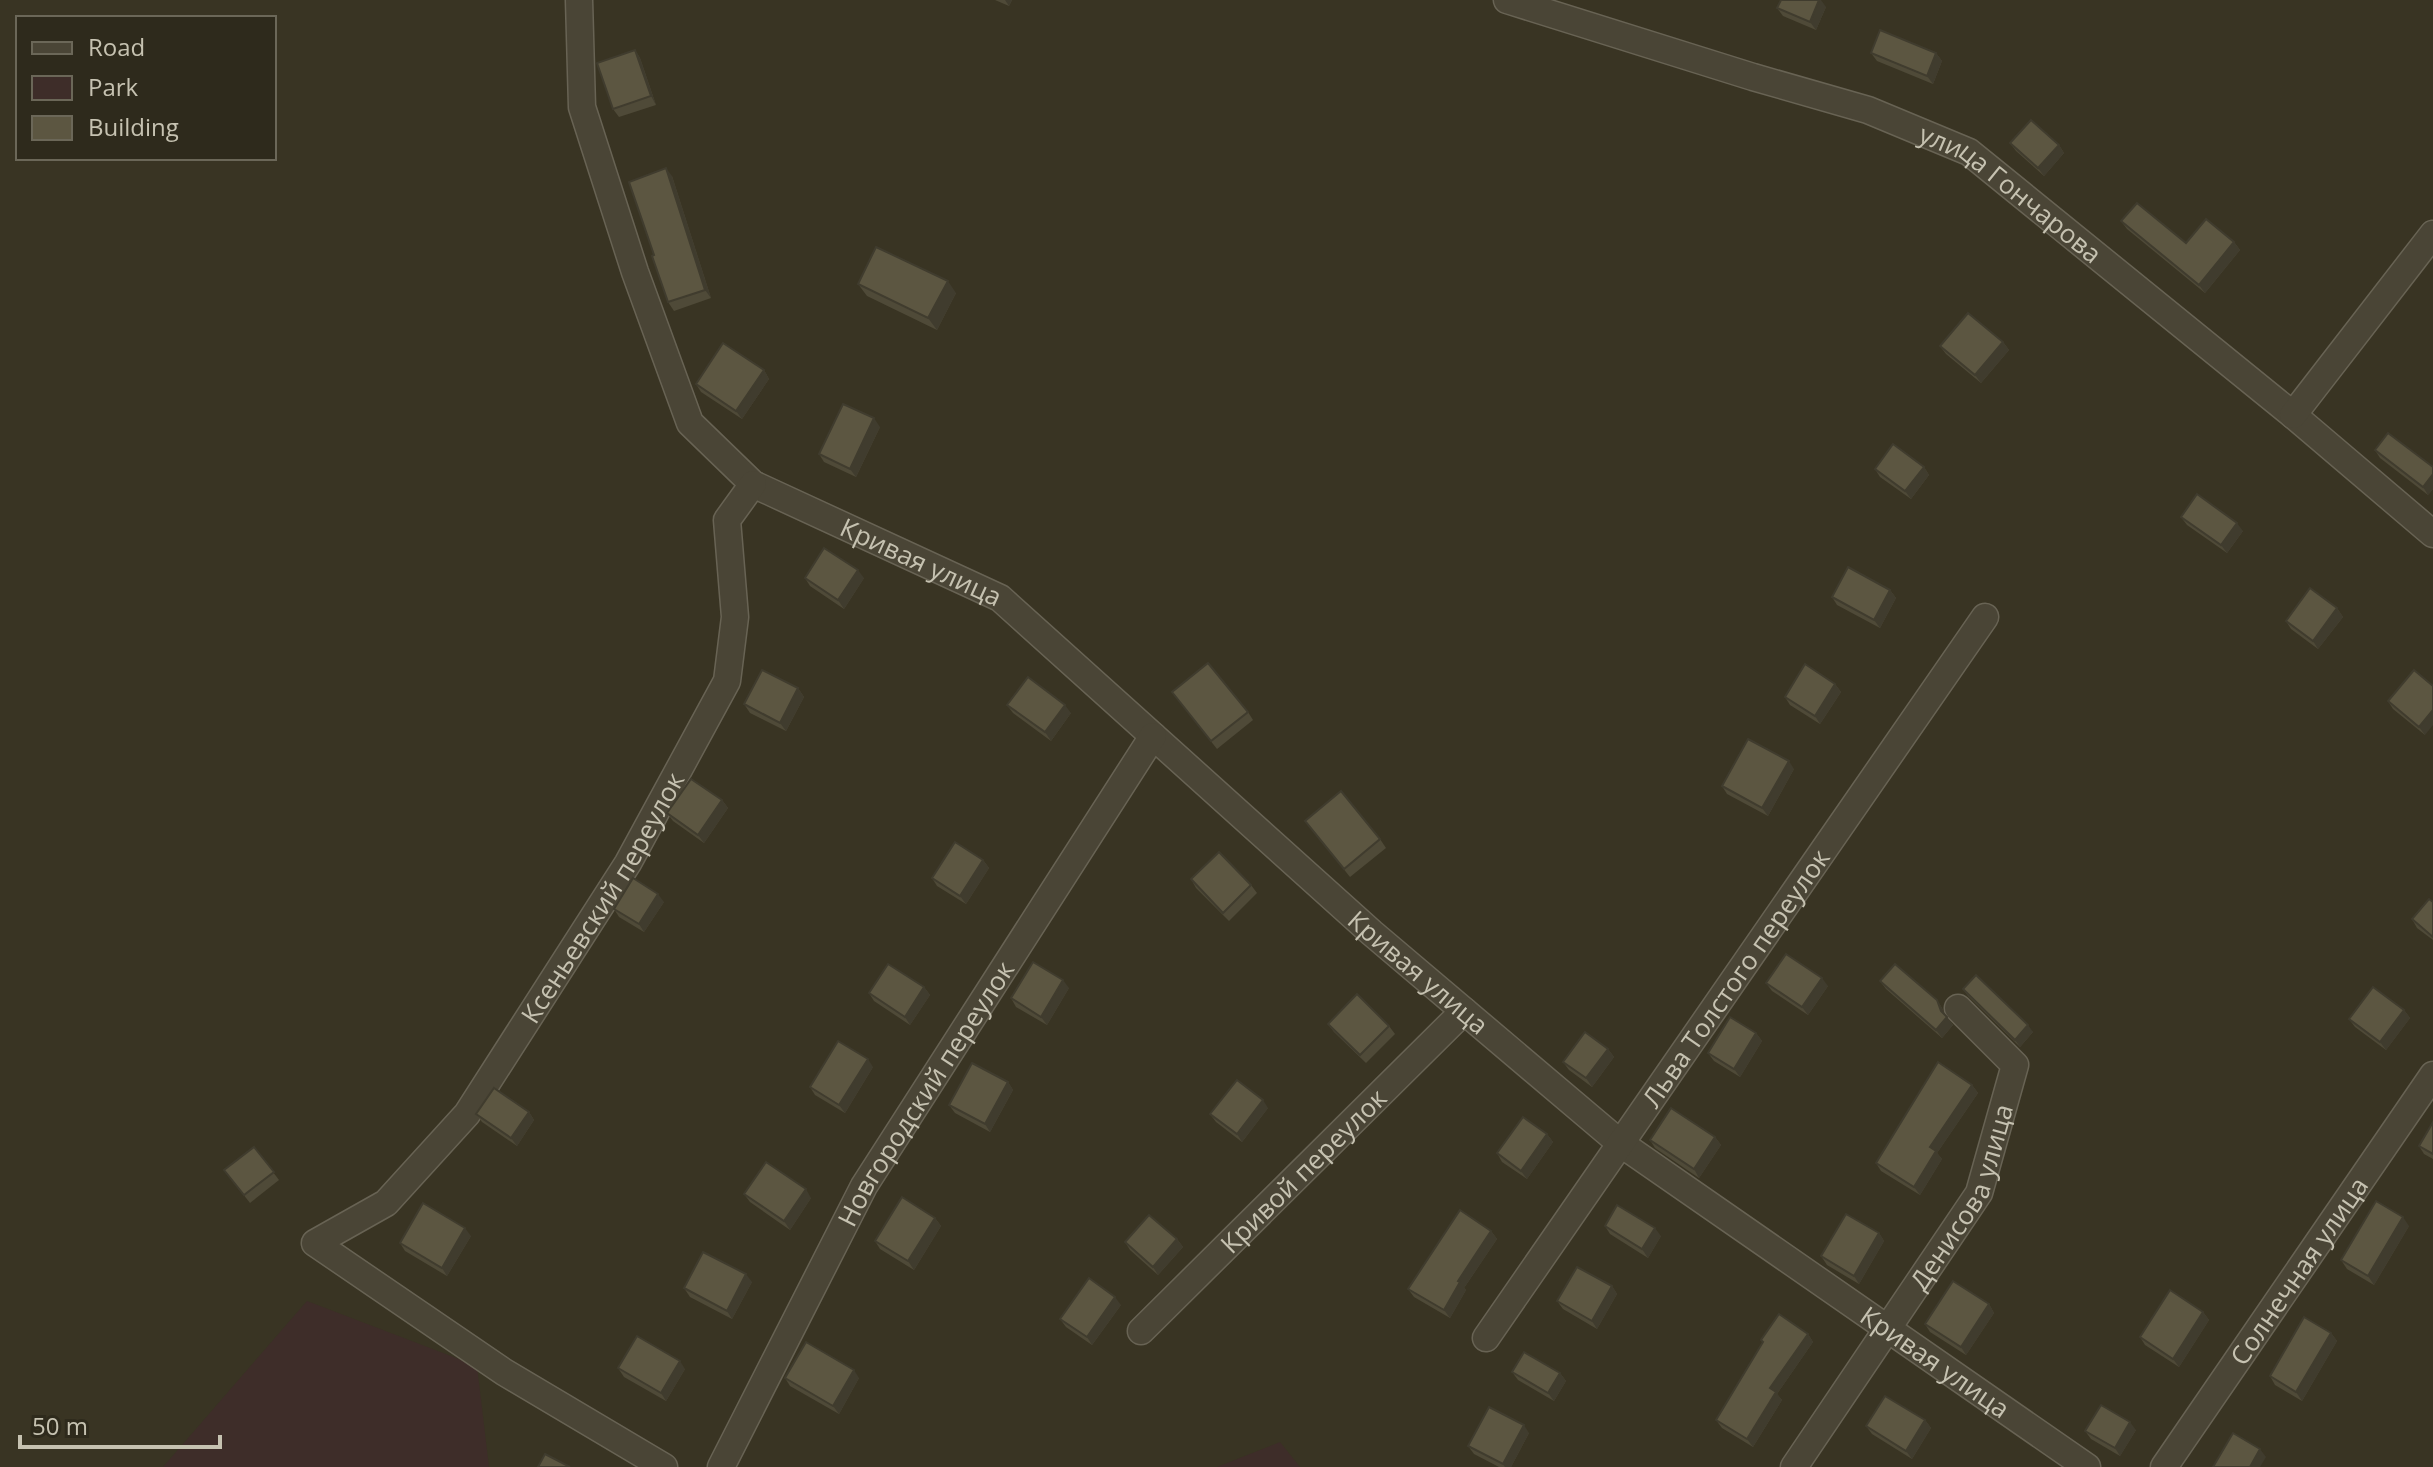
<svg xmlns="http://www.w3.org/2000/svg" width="2433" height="1467" font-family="'Open Sans',sans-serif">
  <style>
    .green { fill: #3e2d29 }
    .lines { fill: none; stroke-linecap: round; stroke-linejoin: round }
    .minor-casing { stroke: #686354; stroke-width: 29 }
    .minor { stroke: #4a4536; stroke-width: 26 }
    .wall { fill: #4f4a38 }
    .shaded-wall { fill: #403c2e }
    .building { fill: #5c5641; stroke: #403c2e; stroke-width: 2 }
    .labels { text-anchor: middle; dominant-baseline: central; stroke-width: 8; stroke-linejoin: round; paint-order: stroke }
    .street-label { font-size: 26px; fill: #c6c2b1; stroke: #2e2a1c }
  </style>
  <rect width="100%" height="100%" fill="#393423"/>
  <g class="green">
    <path d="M 307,1301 L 477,1366 L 489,1467 L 163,1467 Z"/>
    <path d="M 1280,1442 L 1300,1467 L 1217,1467 Z"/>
  </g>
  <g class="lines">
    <defs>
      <g id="minor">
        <path id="s1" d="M 579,0 L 582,107 L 635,272 L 690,423 L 753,484 L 1000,598 L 1372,933 L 1620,1143 L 2087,1467"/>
        <path id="s2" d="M 1507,0 L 1753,77 L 1868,110 L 1969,152 L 2293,415 L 2433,534"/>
        <path d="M 2293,415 L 2433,234"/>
        <path id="s3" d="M 1141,1331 L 1464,1011"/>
        <path id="s4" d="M 1486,1338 L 1985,617"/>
        <path id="s5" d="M 664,1467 L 504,1372 L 315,1243 L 386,1203 L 467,1114 L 628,863 L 727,681 L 735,617 L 727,520 L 753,484"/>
        <path id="s6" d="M 721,1467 L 864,1186 L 1153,736"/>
        <path id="s7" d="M 1794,1467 L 1979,1193 L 2015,1065 L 1958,1008"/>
        <path id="s8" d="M 2164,1467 L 2433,1075"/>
      </g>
    </defs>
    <use href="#minor" class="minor-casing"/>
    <use href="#minor" class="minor"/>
  </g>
  <g class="wall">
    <path d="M 995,0 L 1012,0 L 1009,6 Z"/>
    <path d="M 1826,7 L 1816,30 L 1783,16 L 1777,8 Z"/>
    <path d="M 635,50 L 640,58 L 656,105 L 619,117 L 613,109 Z"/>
    <path d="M 1871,53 L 1936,53 L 1942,61 L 1933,84 L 1877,61 Z"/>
    <path d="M 2010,143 L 2059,145 L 2064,153 L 2044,176 L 2016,151 Z"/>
    <path d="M 672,176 L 711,298 L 674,311 L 668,302 L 654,255 Z"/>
    <path d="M 2121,221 L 2186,243 L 2234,242 L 2240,250 L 2205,293 L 2127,229 Z"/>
    <path d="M 858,284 L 956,293 L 937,330 L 867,296 Z"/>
    <path d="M 2003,342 L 2009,350 L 1981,383 L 1946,354 L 1940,346 Z"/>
    <path d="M 764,370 L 769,379 L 742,419 L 701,392 L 696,384 Z"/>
    <path d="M 880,427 L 856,477 L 824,462 L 819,454 Z"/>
    <path d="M 2375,450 L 2433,467 L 2433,489 L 2428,495 L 2380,458 Z"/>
    <path d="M 1924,467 L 1929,475 L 1911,499 L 1880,477 L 1875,469 Z"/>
    <path d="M 2181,517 L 2243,531 L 2227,553 L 2187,525 Z"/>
    <path d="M 805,578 L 864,578 L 844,609 L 810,586 Z"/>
    <path d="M 1890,590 L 1896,598 L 1880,628 L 1837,605 L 1832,597 Z"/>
    <path d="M 2337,608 L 2343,617 L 2318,649 L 2291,629 L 2286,621 Z"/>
    <path d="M 2414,670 L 2425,735 L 2393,709 L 2388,701 Z"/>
    <path d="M 1835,684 L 1841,692 L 1820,724 L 1790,705 L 1785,697 Z"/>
    <path d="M 798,688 L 804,697 L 786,731 L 750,713 L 744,704 Z"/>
    <path d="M 1172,692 L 1248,712 L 1253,720 L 1217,749 Z"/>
    <path d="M 1007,705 L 1071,713 L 1051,741 L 1013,713 Z"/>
    <path d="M 1794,769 L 1768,816 L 1727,794 L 1722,786 Z"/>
    <path d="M 722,800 L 728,808 L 704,843 L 673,821 L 667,813 Z"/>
    <path d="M 1305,821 L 1380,839 L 1386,848 L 1350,877 Z"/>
    <path d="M 983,860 L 989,868 L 966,904 L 937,886 L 932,878 Z"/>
    <path d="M 1191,879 L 1251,885 L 1257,893 L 1229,921 L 1196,888 Z"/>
    <path d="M 664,902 L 644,932 L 619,917 L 614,909 Z"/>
    <path d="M 2433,902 L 2433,940 L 2417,928 L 2412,919 Z"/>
    <path d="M 1880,981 L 1937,1000 L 1942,1008 L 1945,1015 L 1953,1025 L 1942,1038 L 1886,989 Z"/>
    <path d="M 1766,983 L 1828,986 L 1808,1015 L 1772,991 Z"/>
    <path d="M 924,987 L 930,995 L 910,1025 L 874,1001 L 869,993 Z"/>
    <path d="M 1069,988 L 1047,1025 L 1016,1007 L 1011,998 Z"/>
    <path d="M 1963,989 L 2033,1032 L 2020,1047 L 1968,996 Z"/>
    <path d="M 2404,1010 L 2410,1018 L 2386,1050 L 2355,1027 L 2349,1019 Z"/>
    <path d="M 1328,1024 L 1389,1026 L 1395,1034 L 1366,1063 L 1334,1032 Z"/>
    <path d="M 1756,1033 L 1762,1041 L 1740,1077 L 1714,1061 L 1708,1053 Z"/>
    <path d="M 1608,1049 L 1614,1057 L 1592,1087 L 1569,1070 L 1563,1062 Z"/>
    <path d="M 873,1067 L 845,1113 L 815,1095 L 810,1087 Z"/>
    <path d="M 1008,1082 L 1013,1090 L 990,1132 L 955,1113 L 949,1105 Z"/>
    <path d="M 1972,1085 L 1978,1093 L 1937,1153 L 1942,1159 L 1920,1195 L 1881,1171 L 1876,1163 Z"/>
    <path d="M 1268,1108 L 1242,1142 L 1216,1122 L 1210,1114 Z"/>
    <path d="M 529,1112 L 534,1120 L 517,1146 L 482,1122 L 476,1114 Z"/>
    <path d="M 2433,1122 L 2433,1159 L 2424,1154 L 2419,1146 Z"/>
    <path d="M 1547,1134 L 1553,1142 L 1527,1179 L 1502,1162 L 1497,1153 Z"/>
    <path d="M 1715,1137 L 1721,1145 L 1699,1178 L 1655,1148 L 1650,1140 Z"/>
    <path d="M 254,1147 L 279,1180 L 250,1203 L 224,1170 Z"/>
    <path d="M 744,1194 L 811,1198 L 790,1230 L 750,1202 Z"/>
    <path d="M 935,1218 L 941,1226 L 914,1270 L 880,1249 L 875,1241 Z"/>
    <path d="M 1605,1226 L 1661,1236 L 1648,1258 L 1610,1234 Z"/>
    <path d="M 2409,1226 L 2374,1285 L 2347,1269 L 2341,1260 Z"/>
    <path d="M 1491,1231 L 1497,1239 L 1464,1288 L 1466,1290 L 1450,1318 L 1414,1297 L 1408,1289 Z"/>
    <path d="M 1879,1233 L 1884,1241 L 1859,1284 L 1827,1265 L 1821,1256 Z"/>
    <path d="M 471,1236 L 447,1276 L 405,1251 L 400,1243 Z"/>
    <path d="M 1177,1239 L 1183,1247 L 1158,1275 L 1130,1250 L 1125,1242 Z"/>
    <path d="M 752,1282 L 732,1319 L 690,1297 L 684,1288 Z"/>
    <path d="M 1612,1286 L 1617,1294 L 1597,1329 L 1563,1309 L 1557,1301 Z"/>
    <path d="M 1989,1304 L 1994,1313 L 1966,1355 L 1930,1332 L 1925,1324 Z"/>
    <path d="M 1121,1305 L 1092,1345 L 1066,1327 L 1060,1319 Z"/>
    <path d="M 2203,1312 L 2209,1320 L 2179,1367 L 2145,1345 L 2140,1337 Z"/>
    <path d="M 2331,1333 L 2337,1341 L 2302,1401 L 2275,1385 L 2270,1376 Z"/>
    <path d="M 1808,1334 L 1813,1342 L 1777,1394 L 1782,1400 L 1753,1447 L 1722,1428 L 1716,1420 L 1763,1343 L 1761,1340 Z"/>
    <path d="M 618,1368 L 685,1369 L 666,1401 L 624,1377 Z"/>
    <path d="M 1512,1372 L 1560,1373 L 1566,1381 L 1554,1401 L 1518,1380 Z"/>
    <path d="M 785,1378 L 859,1378 L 839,1414 L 790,1386 Z"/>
    <path d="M 1925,1420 L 1931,1428 L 1912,1459 L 1872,1434 L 1866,1426 Z"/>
    <path d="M 2136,1430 L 2120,1456 L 2091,1439 L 2085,1431 Z"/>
    <path d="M 1529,1433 L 1511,1467 L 1499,1467 L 1474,1454 L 1468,1446 Z"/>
  </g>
  <g class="shaded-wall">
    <path d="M 1005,0 L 1012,0 L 1009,6 Z"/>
    <path d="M 1819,0 L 1821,0 L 1826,7 L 1816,30 L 1810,22 Z"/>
    <path d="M 635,50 L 640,58 L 656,105 L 651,96 Z"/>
    <path d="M 1936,53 L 1942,61 L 1933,84 L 1927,76 Z"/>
    <path d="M 2059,145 L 2064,153 L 2044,176 L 2038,168 Z"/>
    <path d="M 666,168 L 672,176 L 711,298 L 705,290 Z"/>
    <path d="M 2234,242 L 2240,250 L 2205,293 L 2199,285 Z"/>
    <path d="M 948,281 L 956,293 L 937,330 L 928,318 Z"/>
    <path d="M 2003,342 L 2009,350 L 1981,383 L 1975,375 Z"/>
    <path d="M 764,370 L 769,379 L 742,419 L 736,411 Z"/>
    <path d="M 874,418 L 880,427 L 856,477 L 850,469 Z"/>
    <path d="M 1924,467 L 1929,475 L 1911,499 L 1905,491 Z"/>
    <path d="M 2433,474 L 2433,489 L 2428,495 L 2423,487 Z"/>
    <path d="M 2237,523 L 2243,531 L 2227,553 L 2221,545 Z"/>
    <path d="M 858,570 L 864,578 L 844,609 L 838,600 Z"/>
    <path d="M 1890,590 L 1896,598 L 1880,628 L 1874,620 Z"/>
    <path d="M 2337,608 L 2343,617 L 2318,649 L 2313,641 Z"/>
    <path d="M 1835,684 L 1841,692 L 1820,724 L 1815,716 Z"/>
    <path d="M 798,688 L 804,697 L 786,731 L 780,723 Z"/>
    <path d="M 1065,705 L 1071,713 L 1051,741 L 1045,732 Z"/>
    <path d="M 2433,710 L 2433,725 L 2425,735 L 2419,727 Z"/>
    <path d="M 1789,761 L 1794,769 L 1768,816 L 1762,808 Z"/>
    <path d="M 722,800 L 728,808 L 704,843 L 698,835 Z"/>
    <path d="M 983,860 L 989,868 L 966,904 L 960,896 Z"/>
    <path d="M 658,894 L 664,902 L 644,932 L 639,924 Z"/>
    <path d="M 1822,978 L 1828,986 L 1808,1015 L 1802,1007 Z"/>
    <path d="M 1063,980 L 1069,988 L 1047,1025 L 1041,1017 Z"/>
    <path d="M 924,987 L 930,995 L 910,1025 L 905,1017 Z"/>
    <path d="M 1937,1000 L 1942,1008 L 1946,1018 L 1947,1017 L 1953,1025 L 1942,1038 L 1936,1030 L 1941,1011 Z"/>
    <path d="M 2404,1010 L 2410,1018 L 2386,1050 L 2380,1042 Z"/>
    <path d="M 2028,1025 L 2033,1032 L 2020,1047 L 2015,1040 Z"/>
    <path d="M 1756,1033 L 1762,1041 L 1740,1077 L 1734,1069 Z"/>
    <path d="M 1608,1049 L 1614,1057 L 1592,1087 L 1586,1078 Z"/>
    <path d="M 868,1059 L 873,1067 L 845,1113 L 839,1105 Z"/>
    <path d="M 1008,1082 L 1013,1090 L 990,1132 L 985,1124 Z"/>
    <path d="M 1972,1085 L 1978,1093 L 1937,1153 L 1942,1159 L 1920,1195 L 1914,1187 L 1930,1147 Z"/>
    <path d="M 1263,1100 L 1268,1108 L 1242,1142 L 1237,1134 Z"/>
    <path d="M 529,1112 L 534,1120 L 517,1146 L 511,1138 Z"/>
    <path d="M 1547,1134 L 1553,1142 L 1527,1179 L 1521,1171 Z"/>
    <path d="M 1715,1137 L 1721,1145 L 1699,1178 L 1694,1169 Z"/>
    <path d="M 806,1189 L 811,1198 L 790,1230 L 784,1221 Z"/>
    <path d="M 2403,1217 L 2409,1226 L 2374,1285 L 2368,1276 Z"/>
    <path d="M 935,1218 L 941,1226 L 914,1270 L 908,1261 Z"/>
    <path d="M 465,1228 L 471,1236 L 447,1276 L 442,1268 Z"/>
    <path d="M 1655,1228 L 1661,1236 L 1648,1258 L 1642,1249 Z"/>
    <path d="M 1491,1231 L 1497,1239 L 1464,1288 L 1466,1290 L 1450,1318 L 1444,1310 L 1458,1281 Z"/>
    <path d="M 1879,1233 L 1884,1241 L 1859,1284 L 1854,1276 Z"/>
    <path d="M 1177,1239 L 1183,1247 L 1158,1275 L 1153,1267 Z"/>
    <path d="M 746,1274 L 752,1282 L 732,1319 L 727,1311 Z"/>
    <path d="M 1612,1286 L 1617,1294 L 1597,1329 L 1592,1321 Z"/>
    <path d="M 1115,1297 L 1121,1305 L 1092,1345 L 1087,1337 Z"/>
    <path d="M 1989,1304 L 1994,1313 L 1966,1355 L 1961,1347 Z"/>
    <path d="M 2203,1312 L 2209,1320 L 2179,1367 L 2173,1359 Z"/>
    <path d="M 2331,1333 L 2337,1341 L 2302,1401 L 2296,1392 Z"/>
    <path d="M 1808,1334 L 1813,1342 L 1777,1394 L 1782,1400 L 1753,1447 L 1747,1439 L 1770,1388 Z"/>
    <path d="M 680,1361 L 685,1369 L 666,1401 L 661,1393 Z"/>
    <path d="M 854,1370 L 859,1378 L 839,1414 L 833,1406 Z"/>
    <path d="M 1560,1373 L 1566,1381 L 1554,1401 L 1548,1393 Z"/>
    <path d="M 1925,1420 L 1931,1428 L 1912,1459 L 1906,1451 Z"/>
    <path d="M 2130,1422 L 2136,1430 L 2120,1456 L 2115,1448 Z"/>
    <path d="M 1524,1425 L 1529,1433 L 1511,1467 L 1505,1467 L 1503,1464 Z"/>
    <path d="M 2260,1449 L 2266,1457 L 2260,1467 L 2250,1467 Z"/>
  </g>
  <g class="building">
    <path d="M 1781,0 L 1819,0 L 1810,22 L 1777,8 Z"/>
    <path d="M 1880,30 L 1936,53 L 1927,76 L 1871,53 Z"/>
    <path d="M 635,50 L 651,96 L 613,109 L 597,63 Z"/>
    <path d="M 2031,120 L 2059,145 L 2038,168 L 2010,143 Z"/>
    <path d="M 666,168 L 705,290 L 668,302 L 652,256 L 654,255 L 629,182 Z"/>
    <path d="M 2137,203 L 2186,243 L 2206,219 L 2234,242 L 2199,285 L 2121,221 Z"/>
    <path d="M 876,247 L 948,281 L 928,318 L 858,284 Z"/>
    <path d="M 1968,313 L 2003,342 L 1975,375 L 1940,346 Z"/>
    <path d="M 723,343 L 764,370 L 736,411 L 696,384 Z"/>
    <path d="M 843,404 L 874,418 L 850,469 L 819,454 Z"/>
    <path d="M 2388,433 L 2433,467 L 2433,474 L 2423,487 L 2375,450 Z"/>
    <path d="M 1893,444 L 1924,467 L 1905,491 L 1875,469 Z"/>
    <path d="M 2197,494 L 2237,523 L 2221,545 L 2181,517 Z"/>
    <path d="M 824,548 L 858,570 L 838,600 L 805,578 Z"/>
    <path d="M 1848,567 L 1890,590 L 1874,620 L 1832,597 Z"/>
    <path d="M 2310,588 L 2337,608 L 2313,641 L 2286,621 Z"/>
    <path d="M 1208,663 L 1248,712 L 1211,741 L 1172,692 Z"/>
    <path d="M 1805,664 L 1835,684 L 1815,716 L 1785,697 Z"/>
    <path d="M 762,670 L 798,688 L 780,723 L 744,704 Z"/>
    <path d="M 2414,670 L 2433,686 L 2433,710 L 2419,727 L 2388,701 Z"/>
    <path d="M 1028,677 L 1065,705 L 1045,732 L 1007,705 Z"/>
    <path d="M 1748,739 L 1789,761 L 1762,808 L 1722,786 Z"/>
    <path d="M 691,779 L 722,800 L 698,835 L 667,813 Z"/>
    <path d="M 1341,791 L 1380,839 L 1344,869 L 1305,821 Z"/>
    <path d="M 955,842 L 983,860 L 960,896 L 932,878 Z"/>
    <path d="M 1219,852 L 1251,885 L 1223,913 L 1191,879 Z"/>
    <path d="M 633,878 L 658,894 L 639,924 L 614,909 Z"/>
    <path d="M 2429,899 L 2433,902 L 2433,937 L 2412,919 Z"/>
    <path d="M 1786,954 L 1822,978 L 1802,1007 L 1766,983 Z"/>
    <path d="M 1033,962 L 1063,980 L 1041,1017 L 1011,998 Z"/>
    <path d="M 888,964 L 924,987 L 905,1017 L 869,993 Z"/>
    <path d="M 1895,964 L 1937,1000 L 1941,1011 L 1947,1017 L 1936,1030 L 1880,981 Z"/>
    <path d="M 1976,975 L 2028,1025 L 2015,1040 L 1963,989 Z"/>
    <path d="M 2373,987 L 2404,1010 L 2380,1042 L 2349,1019 Z"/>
    <path d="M 1357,994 L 1389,1026 L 1360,1055 L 1328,1024 Z"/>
    <path d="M 1730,1017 L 1756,1033 L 1734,1069 L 1708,1053 Z"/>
    <path d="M 1585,1032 L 1608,1049 L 1586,1078 L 1563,1062 Z"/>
    <path d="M 838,1041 L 868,1059 L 839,1105 L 810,1087 Z"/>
    <path d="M 1938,1062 L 1972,1085 L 1930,1147 L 1936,1151 L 1914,1187 L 1876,1163 Z"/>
    <path d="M 972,1063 L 1008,1082 L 985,1124 L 949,1105 Z"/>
    <path d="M 1237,1080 L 1263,1100 L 1237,1134 L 1210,1114 Z"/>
    <path d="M 494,1088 L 529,1112 L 511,1138 L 476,1114 Z"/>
    <path d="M 1671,1108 L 1715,1137 L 1694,1169 L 1650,1140 Z"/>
    <path d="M 1523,1117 L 1547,1134 L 1521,1171 L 1497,1153 Z"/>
    <path d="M 2433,1122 L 2433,1154 L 2419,1146 Z"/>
    <path d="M 254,1147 L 274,1172 L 244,1195 L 224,1170 Z"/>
    <path d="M 766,1162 L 806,1189 L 784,1221 L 744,1194 Z"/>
    <path d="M 902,1197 L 935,1218 L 908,1261 L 875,1241 Z"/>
    <path d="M 2376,1201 L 2403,1217 L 2368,1276 L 2341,1260 Z"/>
    <path d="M 423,1203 L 465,1228 L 442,1268 L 400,1243 Z"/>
    <path d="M 1617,1205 L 1655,1228 L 1642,1249 L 1605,1226 Z"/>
    <path d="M 1460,1210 L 1491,1231 L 1458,1281 L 1460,1282 L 1444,1310 L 1408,1289 Z"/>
    <path d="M 1846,1214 L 1879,1233 L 1854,1276 L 1821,1256 Z"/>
    <path d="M 1149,1215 L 1177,1239 L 1153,1267 L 1125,1242 Z"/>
    <path d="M 703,1252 L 746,1274 L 727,1311 L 684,1288 Z"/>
    <path d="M 1577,1267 L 1612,1286 L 1592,1321 L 1557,1301 Z"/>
    <path d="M 1089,1278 L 1115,1297 L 1087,1337 L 1060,1319 Z"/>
    <path d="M 1953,1281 L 1989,1304 L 1961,1347 L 1925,1324 Z"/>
    <path d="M 2170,1290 L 2203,1312 L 2173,1359 L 2140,1337 Z"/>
    <path d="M 1779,1314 L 1808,1334 L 1770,1388 L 1776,1392 L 1747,1439 L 1716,1420 L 1763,1342 L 1761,1340 Z"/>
    <path d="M 2304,1317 L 2331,1333 L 2296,1392 L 2270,1376 Z"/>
    <path d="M 637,1336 L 680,1361 L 661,1393 L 618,1368 Z"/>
    <path d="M 806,1342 L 854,1370 L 833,1406 L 785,1378 Z"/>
    <path d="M 1524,1352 L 1560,1373 L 1548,1393 L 1512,1372 Z"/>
    <path d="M 1885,1396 L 1925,1420 L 1906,1451 L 1866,1426 Z"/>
    <path d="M 2101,1405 L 2130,1422 L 2115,1448 L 2085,1431 Z"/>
    <path d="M 1489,1407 L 1524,1425 L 1503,1464 L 1468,1446 Z"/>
    <path d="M 2233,1433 L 2260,1449 L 2250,1467 L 2213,1467 Z"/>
    <path d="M 545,1454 L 570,1467 L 538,1467 Z"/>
  </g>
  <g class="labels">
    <g class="street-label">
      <text stroke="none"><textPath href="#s2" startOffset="544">улица Гончарова</textPath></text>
      <text stroke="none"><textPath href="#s1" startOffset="714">Кривая улица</textPath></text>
      <text stroke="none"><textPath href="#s5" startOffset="872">Ксеньевский переулок</textPath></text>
      <text stroke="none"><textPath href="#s1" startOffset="1362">Кривая улица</textPath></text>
      <text stroke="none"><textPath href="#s4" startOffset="438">Льва Толстого переулок</textPath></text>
      <text stroke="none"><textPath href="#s6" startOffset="426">Новгородский переулок</textPath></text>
      <text stroke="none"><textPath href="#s3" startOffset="228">Кривой переулок</textPath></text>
      <text stroke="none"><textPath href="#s7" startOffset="320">Денисова улица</textPath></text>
      <text stroke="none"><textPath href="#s8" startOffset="238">Солнечная улица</textPath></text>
      <text stroke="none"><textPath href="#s1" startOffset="2010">Кривая улица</textPath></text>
    </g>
  </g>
  <rect x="16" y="16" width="260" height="144" fill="#2e2a1c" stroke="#6b6758" stroke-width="2"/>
  <rect x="32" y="42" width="40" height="12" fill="#4a4536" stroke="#6b6758" stroke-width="2"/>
  <text x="88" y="56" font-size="24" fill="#c6c2b1">Road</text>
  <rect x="32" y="76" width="40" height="24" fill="#3e2d29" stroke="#6b6758" stroke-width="2"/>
  <text x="88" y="96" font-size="24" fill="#c6c2b1">Park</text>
  <rect x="32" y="116" width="40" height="24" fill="#5c5641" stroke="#6b6758" stroke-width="2"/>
  <text x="88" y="136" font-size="24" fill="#c6c2b1">Building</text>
  <path d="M20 1435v12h200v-12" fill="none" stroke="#c6c2b1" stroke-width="4"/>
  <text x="32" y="1435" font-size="24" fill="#c6c2b1" stroke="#2e2a1c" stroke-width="6" paint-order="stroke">50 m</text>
</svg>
